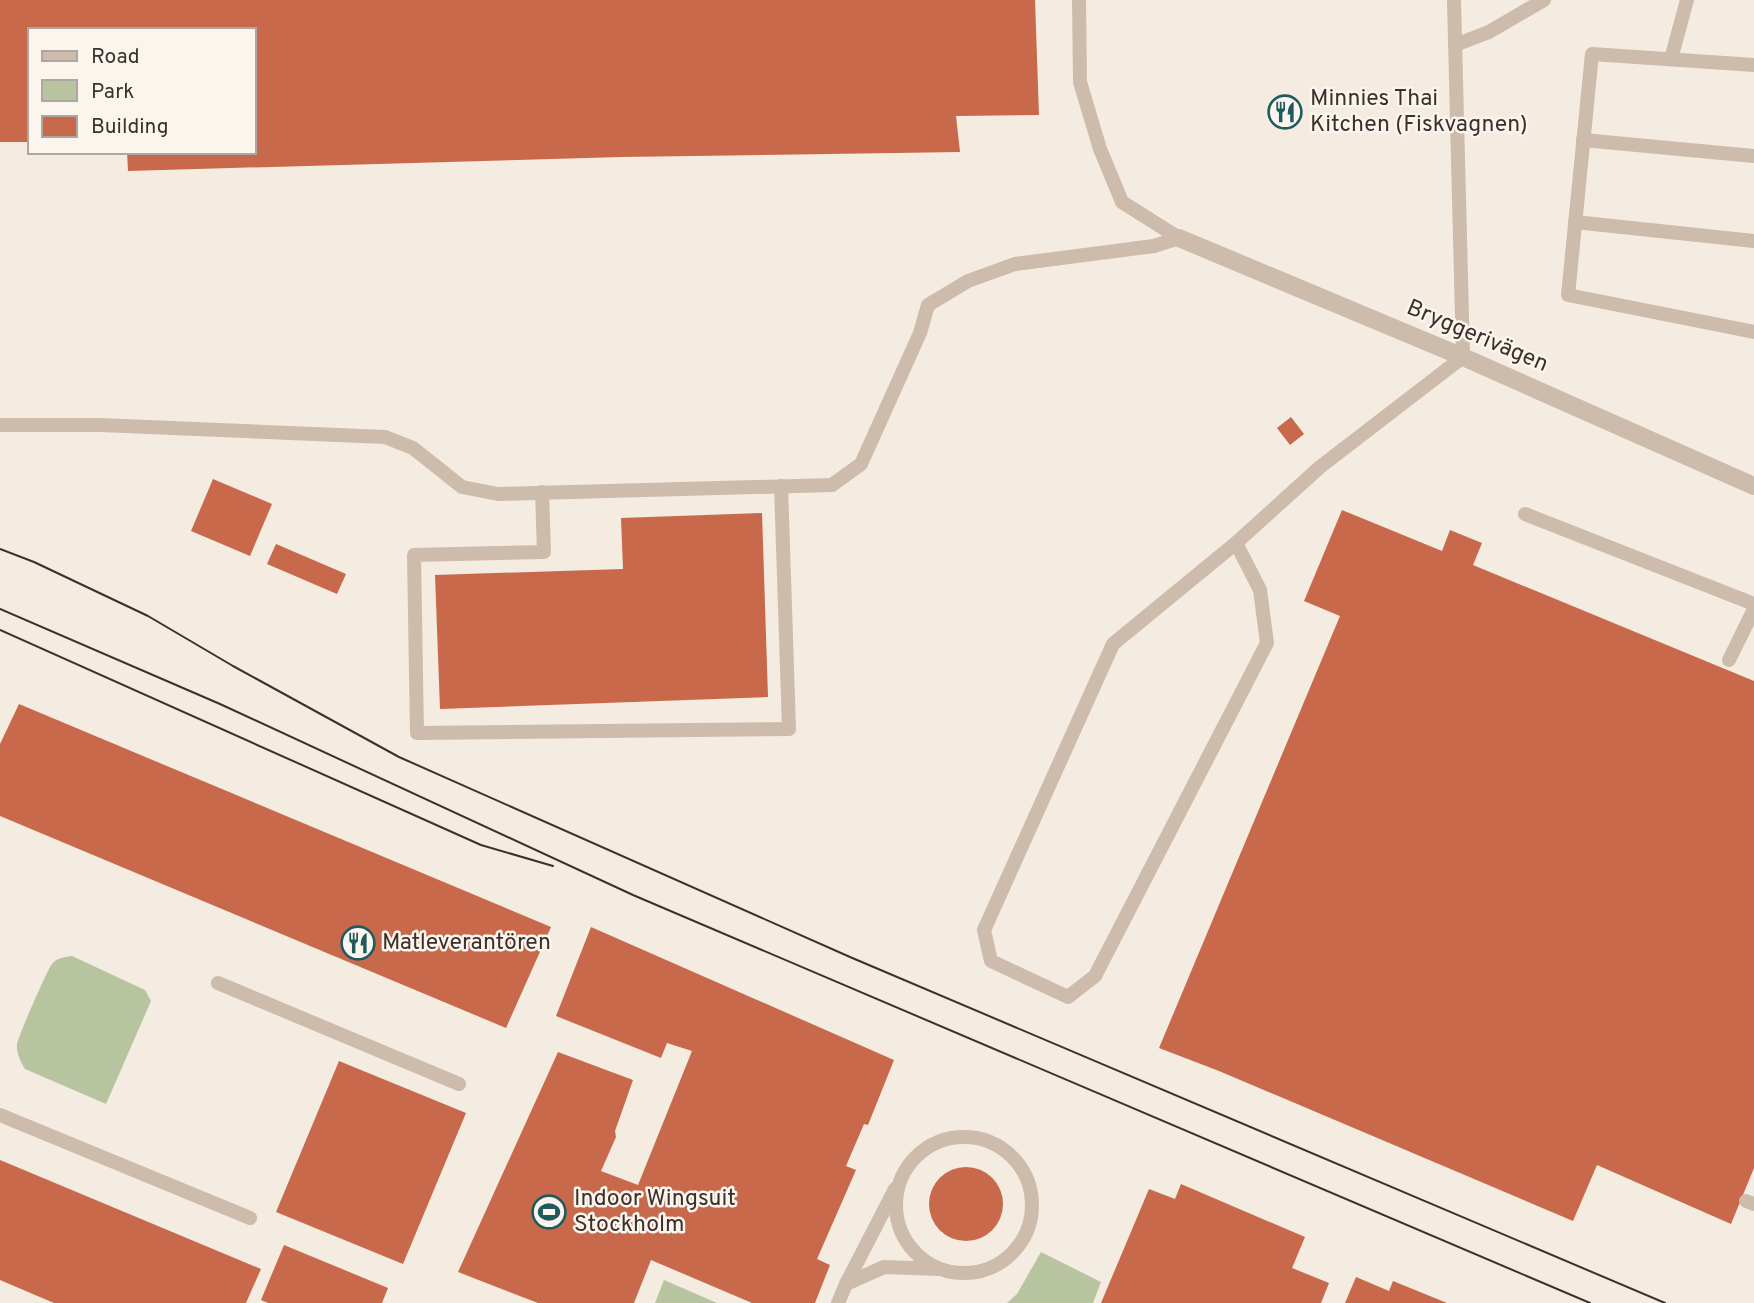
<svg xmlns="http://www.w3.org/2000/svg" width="1754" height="1303" font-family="Overpass,sans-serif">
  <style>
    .green { fill: #b8c4a0 }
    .building { fill: #c8694b }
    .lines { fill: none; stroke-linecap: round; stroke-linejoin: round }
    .service { stroke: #cdbbac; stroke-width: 14 }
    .minor { stroke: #cdbbac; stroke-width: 18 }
    .tram { stroke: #3b302b; stroke-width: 2 }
    .labels { text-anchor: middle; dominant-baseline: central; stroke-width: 5; stroke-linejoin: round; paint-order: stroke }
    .poi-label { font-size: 23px; fill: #3b302b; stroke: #fbf5ee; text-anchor: start }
    .street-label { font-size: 23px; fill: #3b302b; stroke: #fbf5ee }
  </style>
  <rect width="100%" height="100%" fill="#f4ebe1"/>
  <g class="green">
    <path d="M 72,956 L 145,990 L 151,1001 L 106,1104 L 25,1069 C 21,1063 16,1052 17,1044 C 18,1037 47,970 52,964 C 57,958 64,957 72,956 Z"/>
    <path d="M 1041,1252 L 1101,1282 L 1093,1303 L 1007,1303 L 1017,1294 Z"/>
    <path d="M 664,1280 L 717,1303 L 655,1303 Z"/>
  </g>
  <g class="building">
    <path d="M 0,0 L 1035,0 L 1039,115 L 956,116 L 960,152 L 621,157 L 128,171 L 127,152 L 254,152 L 254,30 L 30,30 L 30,142 L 0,142 Z"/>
    <path d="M 1291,417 L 1304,434 L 1290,445 L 1277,428 Z"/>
    <path d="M 213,479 L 272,504 L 250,556 L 191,531 Z"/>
    <path d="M 1342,510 L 1442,551 L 1450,530 L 1482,543 L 1473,565 L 1754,681 L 1754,1168 L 1731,1224 L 1597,1165 L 1573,1221 L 1219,1071 L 1159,1048 L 1340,616 L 1304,601 Z"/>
    <path d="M 762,513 L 768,697 L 440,709 L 435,575 L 623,569 L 621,518 Z"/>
    <path d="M 276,544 L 346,574 L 337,594 L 267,564 Z"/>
    <path d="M 19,704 L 551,927 L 506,1028 L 0,816 L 0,744 Z"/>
    <path d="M 591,927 L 894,1060 L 868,1125 L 864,1124 L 846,1166 L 856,1170 L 817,1259 L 830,1265 L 815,1303 L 752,1303 L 651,1260 L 634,1303 L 538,1303 L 458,1272 L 558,1052 L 633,1080 L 615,1131 L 616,1137 L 601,1171 L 638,1185 L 692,1051 L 667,1043 L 661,1058 L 556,1016 Z"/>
    <path d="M 339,1061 L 466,1113 L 403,1264 L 276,1212 Z"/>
    <path d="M 0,1160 L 261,1269 L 246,1303 L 54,1303 L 0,1280 Z"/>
    <circle cx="966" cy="1204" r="37"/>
    <path d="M 1181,1184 L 1305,1237 L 1292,1268 L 1329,1283 L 1321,1303 L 1101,1303 L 1149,1189 L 1175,1199 Z"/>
    <path d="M 284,1245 L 388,1288 L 382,1303 L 268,1303 L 261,1300 Z"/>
    <path d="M 1356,1277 L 1389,1291 L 1393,1281 L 1447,1303 L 1345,1303 Z"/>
  </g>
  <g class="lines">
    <g class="service">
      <path d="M 1079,0 L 1080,82 L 1100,149 L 1122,202 L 1179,238"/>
      <path d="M 1455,45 L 1489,32 L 1544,0"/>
      <path d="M 1671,59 L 1687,0"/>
      <path d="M 1754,65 L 1592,54 L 1568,295 L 1754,332"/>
      <path d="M 1583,140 L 1754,156"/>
      <path d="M 1575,222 L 1754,241"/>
      <path d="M 0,425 L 100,425 L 385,437 L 413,448 L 462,487 L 498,494 L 832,485 L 861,464 L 920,333 L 928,305 L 968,281 L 1015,264 L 1154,246 L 1179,238"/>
      <path d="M 542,492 L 544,552 L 414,555 L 417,733 L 789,729 L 781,486"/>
      <path d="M 1525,514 L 1754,604"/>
      <path d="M 1236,543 L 1260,590 L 1267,643 L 1095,976 L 1068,997 L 991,961 L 984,930 L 1113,644 L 1236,543 L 1320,467 L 1463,357 L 1454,0"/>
      <path d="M 1729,660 L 1754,609"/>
      <path d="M 218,983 L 459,1084"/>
      <path d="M 0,1115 L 250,1218"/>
      <circle cx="964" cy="1205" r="68"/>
      <path d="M 1746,1201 L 1754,1204"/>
      <path d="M 846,1284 L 895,1189"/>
      <path d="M 838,1303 L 846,1284 L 884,1267 L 939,1269"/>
    </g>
    <path class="minor" d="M 1179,238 L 1463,357 L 1754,486"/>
    <g class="tram">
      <path d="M 0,549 L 34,562 L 148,616 L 233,666 L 399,757 L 850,957 L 1665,1303"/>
      <path d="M 0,609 L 220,704 L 633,895 L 1590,1303"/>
      <path d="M 0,630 L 481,845 L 553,866"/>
    </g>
  </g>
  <defs>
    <symbol id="restaurant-ring" viewBox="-11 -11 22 22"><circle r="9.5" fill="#fbf5ee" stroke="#1f5a5e" stroke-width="1.5"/><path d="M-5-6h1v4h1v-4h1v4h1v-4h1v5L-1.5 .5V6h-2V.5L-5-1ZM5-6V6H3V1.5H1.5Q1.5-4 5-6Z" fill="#1f5a5e"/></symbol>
    <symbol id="stadium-ring" viewBox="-11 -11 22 22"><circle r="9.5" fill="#fbf5ee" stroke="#1f5a5e" stroke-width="1.5"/><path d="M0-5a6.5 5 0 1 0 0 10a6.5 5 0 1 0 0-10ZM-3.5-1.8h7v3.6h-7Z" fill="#1f5a5e"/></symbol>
  </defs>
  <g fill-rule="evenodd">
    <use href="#restaurant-ring" x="1266" y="93" width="38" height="38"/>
    <use href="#restaurant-ring" x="339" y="924" width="38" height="38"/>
    <use href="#stadium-ring" x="530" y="1193" width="38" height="38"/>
  </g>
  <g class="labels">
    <g class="poi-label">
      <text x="1310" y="99">Minnies Thai<tspan x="1310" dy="26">Kitchen (Fiskvagnen)</tspan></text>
      <text x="382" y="943">Matleverantören</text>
      <text x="574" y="1199">Indoor Wingsuit<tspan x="574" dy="26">Stockholm</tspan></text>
    </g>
    <g class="street-label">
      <text transform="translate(1477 337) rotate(23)">Bryggerivägen</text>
    </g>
  </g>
  <rect x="28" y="28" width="228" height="126" fill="#fbf5ee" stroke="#aea6a0" stroke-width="2"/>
  <rect x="42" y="51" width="35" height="10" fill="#cdbbac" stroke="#aea6a0" stroke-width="2"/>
  <text x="91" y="63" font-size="21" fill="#3b302b">Road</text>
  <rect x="42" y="80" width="35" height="21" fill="#b8c4a0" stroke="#aea6a0" stroke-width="2"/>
  <text x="91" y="98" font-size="21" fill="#3b302b">Park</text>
  <rect x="42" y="116" width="35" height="21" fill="#c8694b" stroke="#aea6a0" stroke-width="2"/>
  <text x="91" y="133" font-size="21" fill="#3b302b">Building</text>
</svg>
